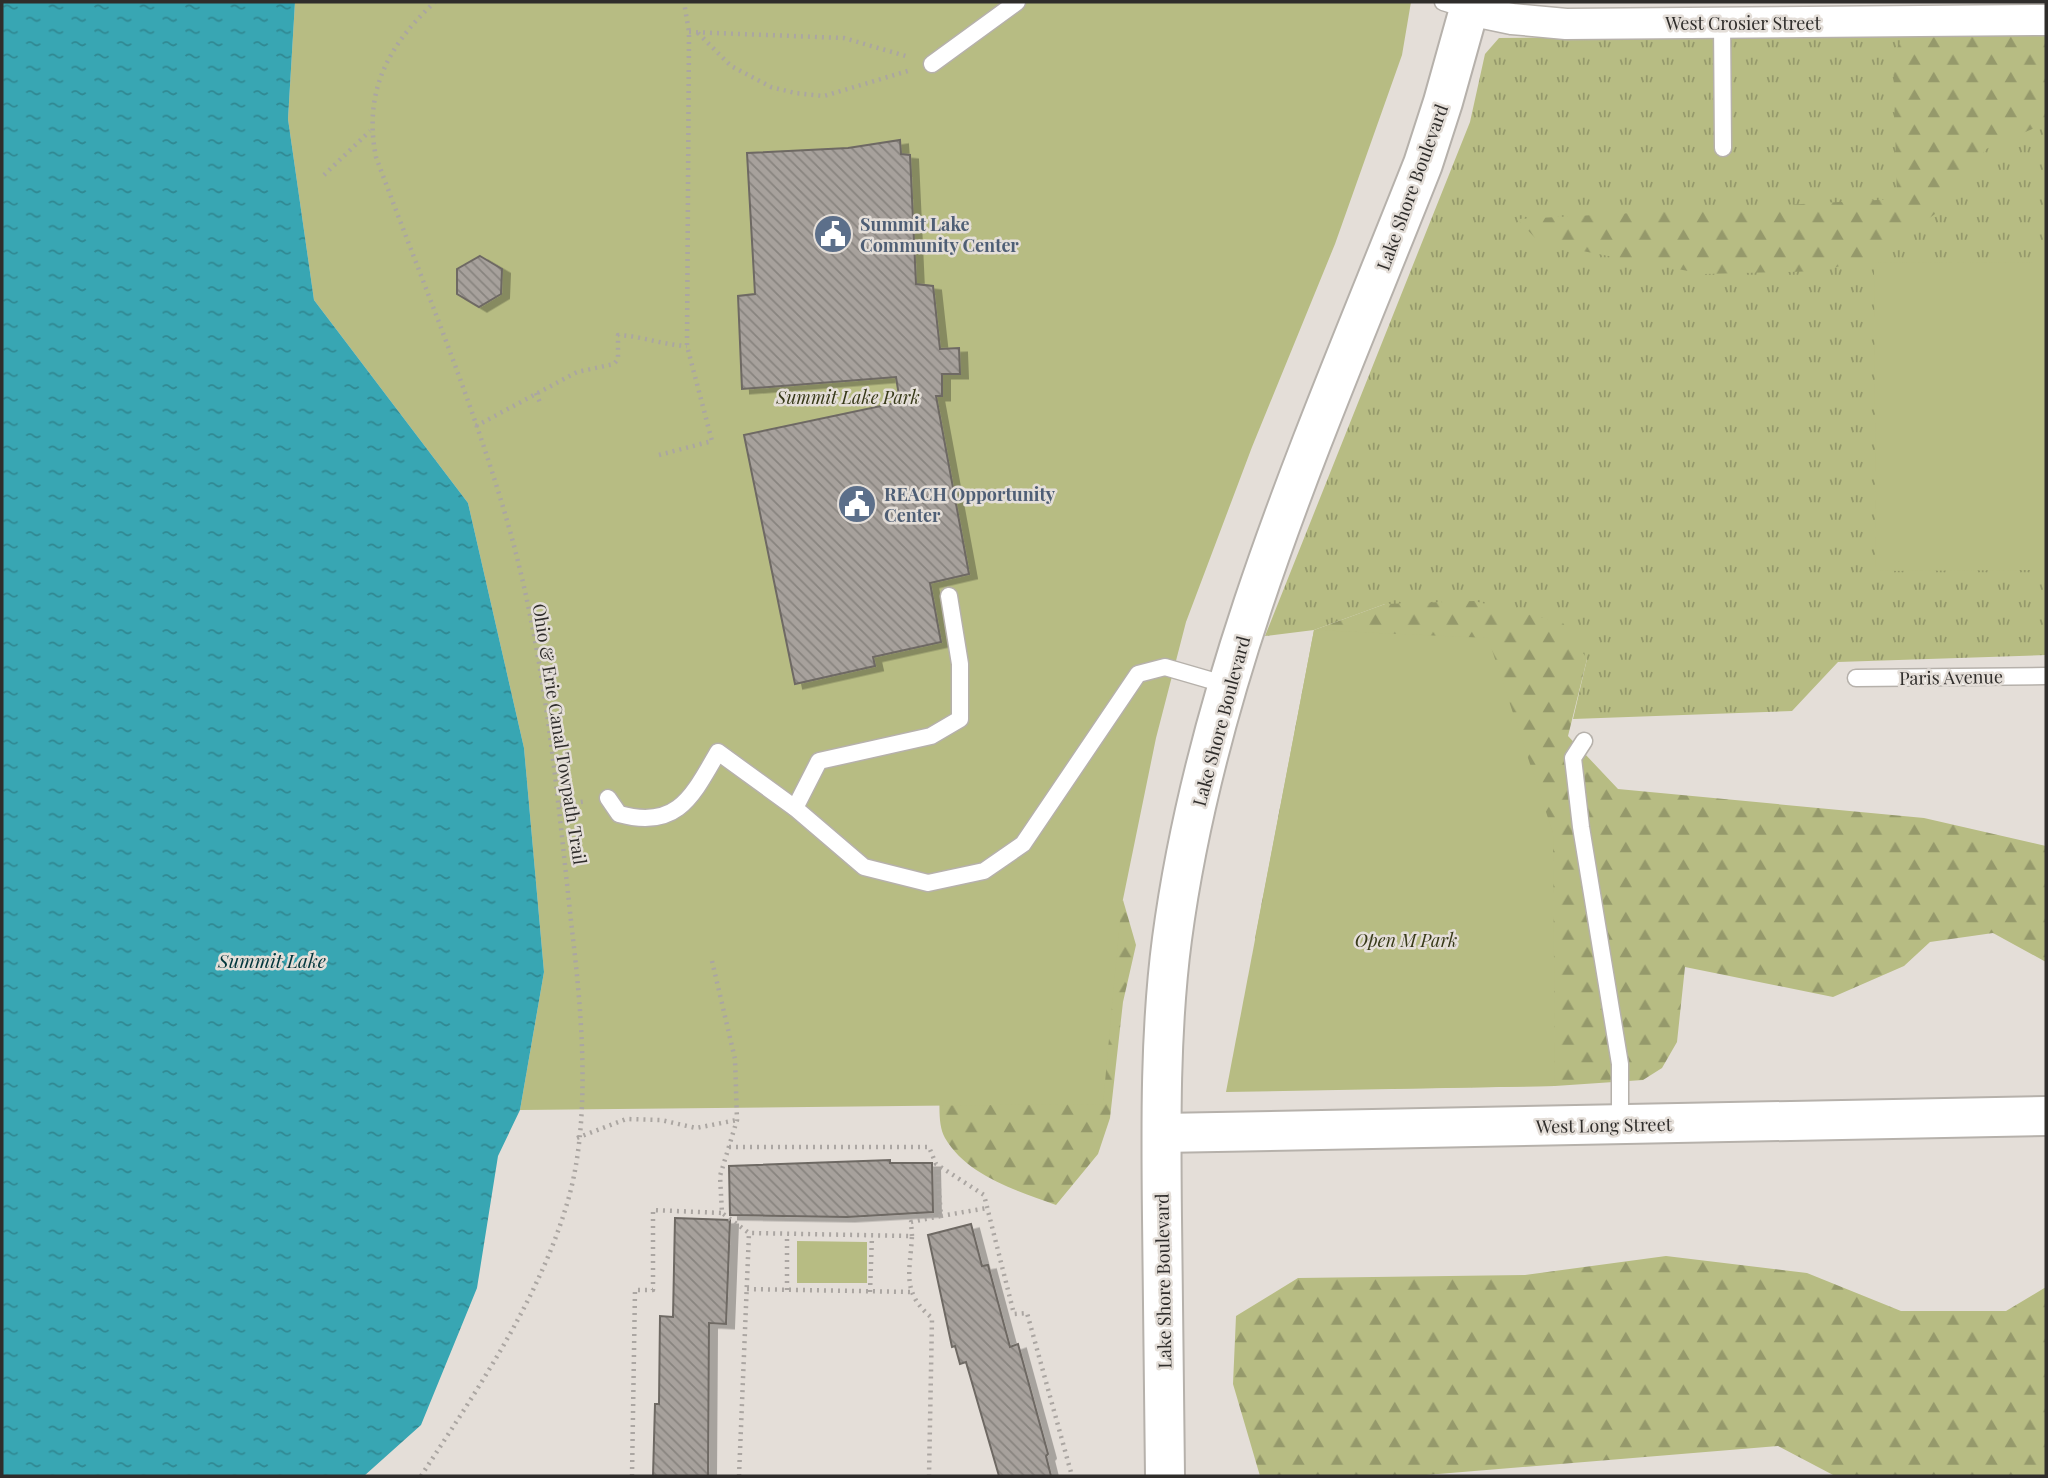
<svg xmlns="http://www.w3.org/2000/svg" width="2048" height="1478" font-family="'Playfair Display',serif">
  <style>
    .grass { fill: url(#grass-tufts) }
    .forest { fill: url(#forest-firs) }
    .green { fill: #b7bc83 }
    .water { fill: url(#water-ripples) }
    .building { fill: url(#building-back-hatch); stroke: #6e6964; stroke-width: 2; filter: url(#shadow) }
    .lines { fill: none; stroke-linecap: round; stroke-linejoin: round }
    .lane-casing { stroke: #b6b1ab; stroke-width: 19 }
    .street-casing { stroke: #b6b1ab; stroke-width: 33 }
    .secondary-casing { stroke: #b6b1ab; stroke-width: 42 }
    .path { stroke: #aba6a2; stroke-width: 4.5; stroke-dasharray: 2 5; stroke-linecap: butt }
    .lane { stroke: #fff; stroke-width: 16 }
    .street { stroke: #fff; stroke-width: 30 }
    .secondary { stroke: #fff; stroke-width: 38 }
    .labels { text-anchor: middle; dominant-baseline: central; stroke-width: 5; stroke-linejoin: round; paint-order: stroke }
    .street-label { font-size: 18px; fill: #2f2d2b; stroke: #e4ded8 }
    .service-label { font-size: 18px; font-weight: bold; fill: #4e5e75; stroke: #e4ded8; text-anchor: start }
    .park-label { font-size: 18px; font-style: italic; fill: #373918; stroke: #e4ded8 }
    .water-label { font-size: 19px; font-style: italic; fill: #02363c; stroke: #e4ded8 }
  </style>
  <defs>
    <pattern id="grass-tufts" width="24" height="20" patternUnits="userSpaceOnUse" patternTransform="scale(1.75)"><rect width="24" height="20" fill="#b7bc83"/><path d="M3 7l-1-3M5 7V3M7 7l1-3M15 17l-1-3M17 17v-4M19 17l1-3" fill="none" stroke="#95996b"/></pattern>
    <pattern id="forest-firs" width="22" height="20" patternUnits="userSpaceOnUse" patternTransform="scale(1.75)"><rect width="22" height="20" fill="#b7bc83"/><path d="M5 1l3.5 6h-7zM16 11l3.5 6h-7z" fill="#95996b"/></pattern>
    <pattern id="water-ripples" width="26" height="14" patternUnits="userSpaceOnUse" patternTransform="scale(1.75)"><rect width="26" height="14" fill="#38a6b3"/><path d="M2 4q2-2 4 0t4 0M15 11q2-2 4 0t4 0" fill="none" stroke="#308892"/></pattern>
    <pattern id="building-back-hatch" width="6" height="6" patternUnits="userSpaceOnUse" patternTransform="scale(1.75)"><rect width="6" height="6" fill="#a7a19c"/><path d="M-1 5l2 2M0 0l6 6M5-1l2 2" fill="none" stroke="#88847f"/></pattern>
    <filter id="shadow"><feDropShadow dx="8" dy="4.5" stdDeviation="0" flood-color="#0004"/></filter>
  </defs>
  <rect width="100%" height="100%" fill="#e4ded8"/>
  <path class="grass" d="M 2046,35 L 2046,655 L 1838,662 L 1792,711 L 1573,719 L 1587,659 L 1385,604 L 1314,630 L 1265,636 L 1470,122 L 1485,54 L 1499,38 Z"/>
  <g class="forest">
    <path d="M 2046,35 L 2046,123 L 1986,149 L 1935,214 L 1877,255 L 1823,271 L 1704,274 L 1540,243 L 1517,219 L 1897,199 L 1893,55 L 1904,36 Z"/>
    <path d="M 1474,601 L 1563,623 L 1587,659 L 1568,736 L 1618,789 L 1924,818 L 2046,846 L 2046,962 L 1993,933 L 1930,942 L 1904,966 L 1833,997 L 1685,967 L 1677,1042 L 1662,1068 L 1643,1080 L 1555,1086 L 1375,1089 L 1255,938 L 1314,630 L 1385,604 Z"/>
    <path d="M 1123,900 L 1136,945 L 1123,1002 L 1110,1118 L 1098,1154 L 1056,1205 C 1018,1191 967,1176 945,1138 C 937,1124 940,1100 940,1084 Z"/>
    <path d="M 1666,1256 L 1807,1273 L 1901,1311 L 2006,1311 L 2046,1287 L 2046,1476 L 1835,1476 L 1778,1446 L 1414,1476 L 1260,1476 L 1233,1384 L 1236,1316 L 1298,1278 L 1525,1275 Z"/>
  </g>
  <g class="green">
    <path d="M 295,2 L 1411,2 L 1402,55 L 1335,244 L 1252,447 L 1186,622 L 1156,738 L 1121,909 L 1103,1104 L 520,1110 L 544,972 L 524,748 L 468,503 L 314,300 L 288,119 Z"/>
    <path d="M 2046,262 L 2046,570 L 1876,571 L 1874,263 Z"/>
    <path d="M 1314,630 L 1488,638 L 1553,833 L 1555,1086 L 1226,1092 Z"/>
    <path d="M 797,1241 L 867,1242 L 867,1283 L 797,1283 Z"/>
  </g>
  <path class="water" d="M 2,2 L 295,2 L 288,119 L 314,300 L 468,503 L 524,748 L 544,972 L 520,1110 L 498,1156 L 477,1288 L 421,1425 L 364,1476 L 2,1476 Z"/>
  <g class="building">
    <path d="M 900,140 L 901,154 L 910,155 L 916,284 L 933,286 L 940,349 L 959,348 L 960,374 L 942,374 L 942,396 L 936,396 L 969,574 L 930,583 L 941,642 L 873,657 L 875,666 L 795,684 L 744,435 L 900,402 L 896,377 L 742,389 L 738,296 L 755,294 L 747,153 L 848,148 Z"/>
    <path d="M 480,256 L 502,269 L 501,294 L 479,307 L 457,294 L 457,269 Z"/>
    <path d="M 890,1160 L 890,1163 L 932,1163 L 933,1212 L 847,1217 L 730,1215 L 729,1166 Z"/>
    <path d="M 675,1218 L 730,1220 L 726,1324 L 709,1323 L 708,1476 L 653,1476 L 655,1404 L 659,1404 L 660,1316 L 673,1317 Z"/>
    <path d="M 971,1224 L 982,1266 L 988,1265 L 1010,1347 L 1018,1344 L 1048,1454 L 1046,1456 L 1051,1476 L 999,1476 L 966,1362 L 960,1364 L 955,1346 L 952,1347 L 928,1235 Z"/>
  </g>
  <g class="lines">
    <defs>
      <g id="lane">
        <path d="M 1443,2 L 1469,10"/>
        <path d="M 1722,23 L 1723,148"/>
        <path d="M 932,64 L 1017,2"/>
        <path d="M 1856,678 L 2046,676"/>
        <path d="M 1584,741 L 1573,758 L 1581,827 L 1620,1064 L 1620,1124"/>
        <path d="M 608,798 L 619,814 C 677,830 692,797 718,752 L 795,808 L 864,867 L 928,883 L 984,871 L 1023,844 L 1138,674 L 1165,667 L 1227,685"/>
        <path d="M 795,808 L 819,761 L 931,736 L 960,719 L 960,664 L 949,596"/>
      </g>
      <path id="street" d="M 1469,10 L 1512,19 L 1566,24 L 2046,20"/>
      <g id="secondary">
        <path d="M 1162,1133 L 2046,1116"/>
        <path d="M 1165,1476 C 1164,1390 1163,1304 1162,1218 C 1161,1125 1160,1030 1172,939 C 1208,668 1324,415 1423,164 L 1443,102 L 1471,2"/>
      </g>
    </defs>
    <use href="#lane" class="lane-casing"/>
    <use href="#street" class="street-casing"/>
    <use href="#secondary" class="secondary-casing"/>
    <g class="path">
      <path d="M 689,32 L 844,38 L 909,57"/>
      <path d="M 698,33 L 731,66 L 771,87 L 795,93 L 824,96 L 911,70"/>
      <path d="M 324,175 L 370,131"/>
      <path d="M 536,393 L 541,405"/>
      <path d="M 476,426 L 577,372 L 614,364 L 618,359 L 618,335 C 642,336 663,345 687,346"/>
      <path d="M 659,455 L 712,441 L 687,346 L 689,32 L 684,2"/>
      <path d="M 560,805 L 587,801"/>
      <path d="M 712,961 L 735,1059 L 737,1120 L 720,1176 L 722,1213 L 749,1233 L 912,1236 C 910,1273 901,1292 932,1318 L 929,1476"/>
      <path d="M 577,1138 L 626,1119 L 661,1120 L 696,1128 L 737,1120"/>
      <path d="M 729,1147 L 929,1147 L 936,1164 L 984,1195 L 1014,1314 L 1027,1313 L 1072,1476"/>
      <path d="M 941,1216 L 987,1208"/>
      <path d="M 912,1236 L 911,1222 L 941,1216 L 937,1165"/>
      <path d="M 747,1289 L 910,1292"/>
      <path d="M 787,1290 L 787,1234"/>
      <path d="M 870,1292 L 872,1236"/>
      <path d="M 421,1476 C 475,1393 537,1303 566,1207 C 592,1125 582,1014 572,930 C 557,794 546,657 508,524 C 472,399 421,279 376,157 C 363,92 388,45 435,2"/>
      <path d="M 632,1476 L 635,1290 L 653,1290 L 653,1210 L 722,1213"/>
      <path d="M 739,1476 L 749,1233"/>
    </g>
    <use href="#lane" class="lane"/>
    <use href="#street" class="street"/>
    <use href="#secondary" class="secondary"/>
  </g>
  <defs>
    <symbol id="civic-disc" viewBox="-11 -11 22 22"><circle r="9.5" fill="#5c6f8a" stroke="#e4ded8"/><path d="M-.6-6.5H3V-4.5H.6V-3L4-1V1h2V6H-6V1h2V-1L-.6-3ZM-1.2 2.5V6h2.4V2.5Z" fill="#fff"/></symbol>
  </defs>
  <g fill-rule="evenodd">
    <use href="#civic-disc" x="811" y="212" width="44" height="44"/>
    <use href="#civic-disc" x="835" y="482" width="44" height="44"/>
  </g>
  <g class="labels">
    <g class="street-label">
      <text x="1743" y="23">West Crosier Street</text>
      <text transform="translate(1412 187) rotate(-70)">Lake Shore Boulevard</text>
      <text transform="translate(1951 677) rotate(-1)">Paris Avenue</text>
      <text transform="translate(1221 721) rotate(-75)">Lake Shore Boulevard</text>
      <text transform="translate(560 734) rotate(81)">Ohio &amp; Erie Canal Towpath Trail</text>
      <text transform="translate(1604 1125) rotate(-1)">West Long Street</text>
      <text transform="translate(1163 1281) rotate(-91)">Lake Shore Boulevard</text>
    </g>
    <g class="service-label">
      <text x="860" y="224">Summit Lake<tspan x="860" dy="21">Community Center</tspan></text>
      <text x="884" y="494">REACH Opportunity<tspan x="884" dy="21">Center</tspan></text>
    </g>
    <g class="park-label">
      <text x="848" y="397">Summit Lake Park</text>
      <text x="1406" y="940">Open M Park</text>
    </g>
    <g class="water-label">
      <text x="272" y="960">Summit Lake</text>
    </g>
  </g>
  <rect width="2048" height="1478" fill="none" stroke="#2f2d2b" stroke-width="7"/>
</svg>
